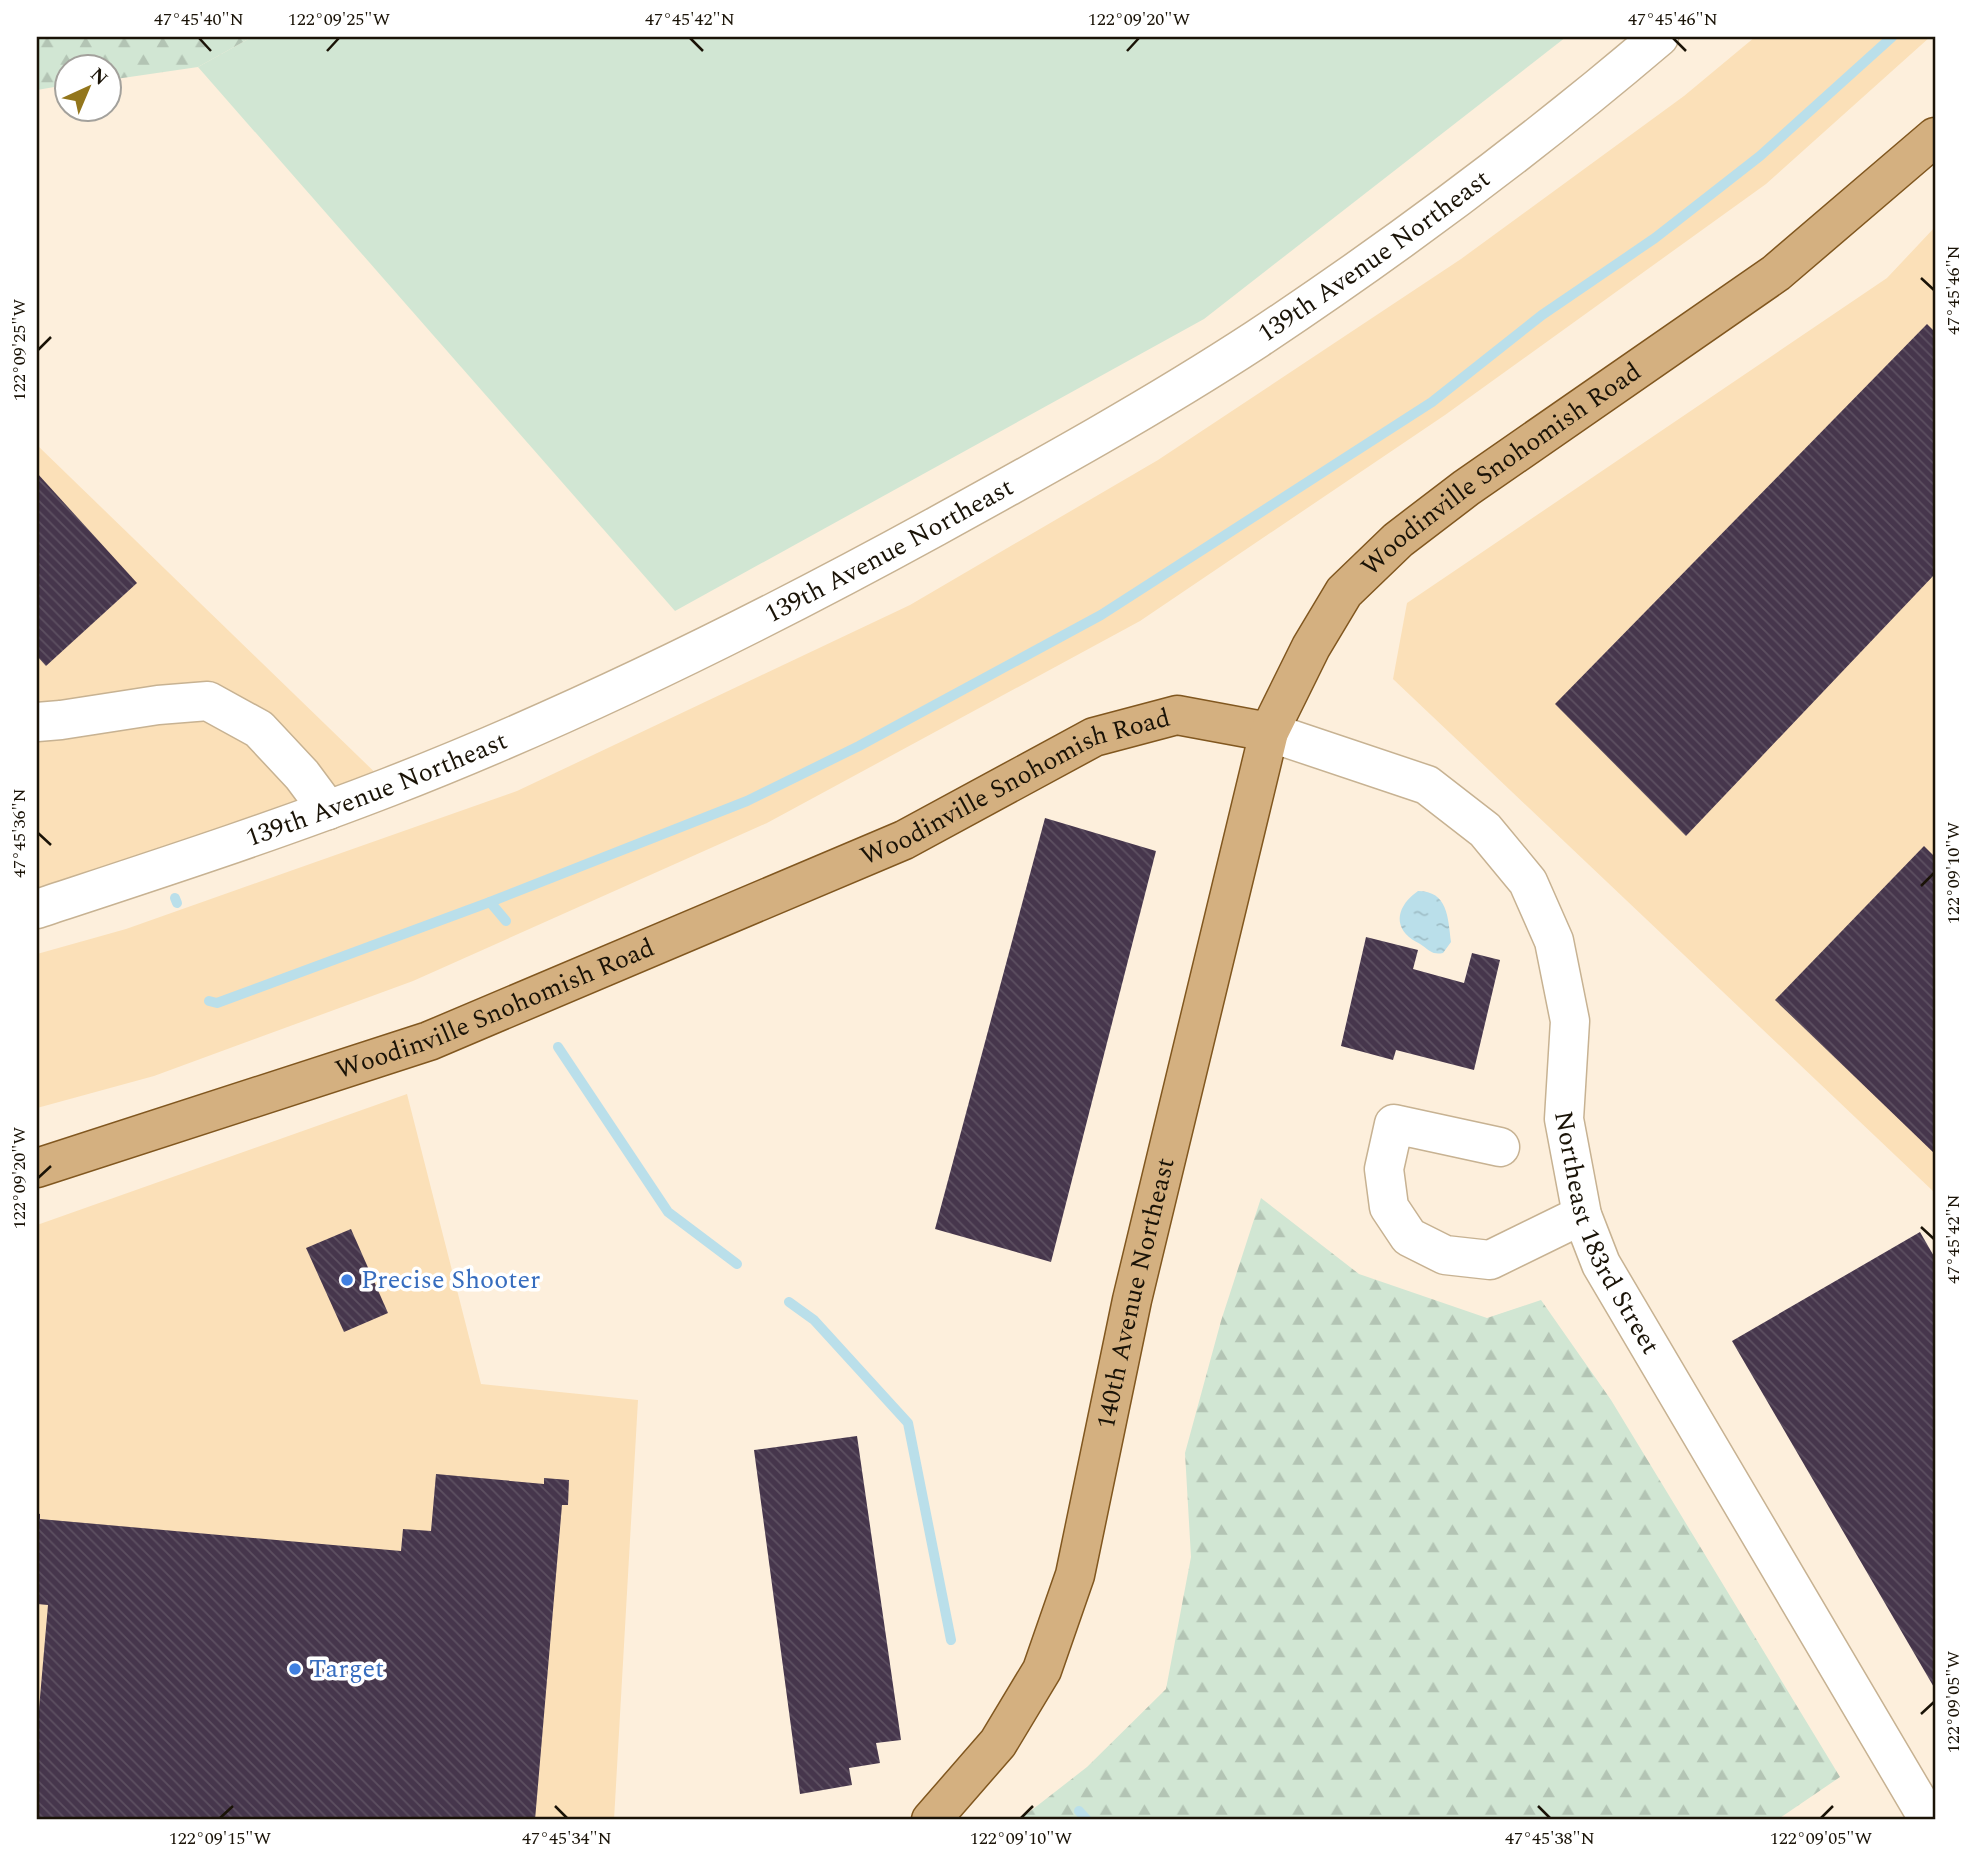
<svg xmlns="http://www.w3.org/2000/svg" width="1972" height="1857" font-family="Spectral,serif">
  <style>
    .built { fill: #fbe0b8 }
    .green { fill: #d1e6d3 }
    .forest { fill: url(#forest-firs) }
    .water { fill: url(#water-ripples) }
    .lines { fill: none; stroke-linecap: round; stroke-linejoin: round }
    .stream { stroke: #badfea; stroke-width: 10 }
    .building { fill: url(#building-back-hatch) }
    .minor-casing { stroke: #c7b292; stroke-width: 41 }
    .major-casing { stroke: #81571f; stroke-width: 41 }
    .minor { stroke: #fff; stroke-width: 38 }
    .major { stroke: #d4b080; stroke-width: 38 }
    .ticks { fill: none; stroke: #1a1307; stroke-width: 2.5 }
    .shop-dot { fill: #3f7fe0; stroke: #fff; stroke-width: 2.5 }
    .labels { text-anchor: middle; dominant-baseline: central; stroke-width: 7; stroke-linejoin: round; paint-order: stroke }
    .street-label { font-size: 26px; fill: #1a1307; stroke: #fff }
    .shop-label { font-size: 26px; fill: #366cbe; stroke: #fff; text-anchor: start }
    .neatline { fill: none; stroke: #1a1307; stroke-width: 2.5 }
    .ticks-label { font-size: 18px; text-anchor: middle; fill: #1a1307 }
  </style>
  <defs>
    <pattern id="forest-firs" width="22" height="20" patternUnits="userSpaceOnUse" patternTransform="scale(1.75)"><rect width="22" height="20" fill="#d1e6d3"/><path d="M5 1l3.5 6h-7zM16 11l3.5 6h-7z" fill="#b3c4b4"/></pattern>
    <pattern id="water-ripples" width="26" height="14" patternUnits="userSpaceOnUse" patternTransform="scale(1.75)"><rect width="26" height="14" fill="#badfea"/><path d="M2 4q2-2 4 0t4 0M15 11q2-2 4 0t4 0" fill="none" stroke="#9fbec7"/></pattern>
    <pattern id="building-back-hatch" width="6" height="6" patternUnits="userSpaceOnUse" patternTransform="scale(1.75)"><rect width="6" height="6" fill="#46364c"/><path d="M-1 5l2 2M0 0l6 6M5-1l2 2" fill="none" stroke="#5d5061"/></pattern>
  </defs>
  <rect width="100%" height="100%" fill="#fdefdc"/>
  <g class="built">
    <path d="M 1755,37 L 1930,37 L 1766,184 L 1445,415 L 1140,621 L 767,823 L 413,981 L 154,1076 L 37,1108 L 37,954 L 126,929 L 517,791 L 910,605 L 1158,460 L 1461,259 L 1684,96 Z"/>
    <path d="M 1935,227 L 1935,1193 L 1393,679 L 1407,603 L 1887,278 Z"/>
    <path d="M 37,445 L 390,787 L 37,909 Z"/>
    <path d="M 407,1094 L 481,1384 L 638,1400 L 614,1820 L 37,1820 L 37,1225 Z"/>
  </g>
  <path class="green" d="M 252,37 L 1566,37 L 1204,319 L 675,611 L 198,67 Z"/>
  <g class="forest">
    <path d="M 37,37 L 252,37 L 198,67 L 109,80 L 108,66 L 66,66 L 66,85 L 37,90 Z"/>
    <path d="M 1261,1198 L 1359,1274 L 1487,1318 L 1541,1300 L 1611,1400 L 1840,1777 L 1777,1820 L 1019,1820 L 1087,1767 L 1166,1689 L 1191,1557 L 1185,1453 L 1221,1321 Z"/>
  </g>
  <path class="water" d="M 1418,891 C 1448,891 1448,918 1451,942 L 1443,953 C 1433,955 1430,951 1423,946 C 1418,942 1413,941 1409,937 C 1391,921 1402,902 1418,891 Z"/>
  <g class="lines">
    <g class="stream">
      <path d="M 175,898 L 177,903"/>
      <path d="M 490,902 L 747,801 L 859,746 L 1101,615 L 1432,402 L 1542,315 L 1655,238 L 1760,156 L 1892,37"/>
      <path d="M 209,1001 L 217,1003 L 490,902 L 506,921"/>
      <path d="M 558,1047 L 668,1212 L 737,1264"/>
      <path d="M 789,1302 L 814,1320 L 908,1423 L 951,1640"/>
      <path d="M 1079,1811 L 1087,1820"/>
    </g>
  </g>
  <g class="building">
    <path d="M 1927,324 L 1935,332 L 1935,574 L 1686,836 L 1555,704 Z"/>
    <path d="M 37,473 L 137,583 L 46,666 L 37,656 Z"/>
    <path d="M 1045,818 L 1156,851 L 1051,1262 L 935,1229 Z"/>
    <path d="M 1924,846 L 1935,857 L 1935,1154 L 1775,1000 Z"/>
    <path d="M 1366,937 L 1418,950 L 1413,969 L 1464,983 L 1472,953 L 1500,960 L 1474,1070 L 1396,1050 L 1393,1060 L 1341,1046 Z"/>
    <path d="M 351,1229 L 388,1313 L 344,1332 L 306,1248 Z"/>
    <path d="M 1920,1232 L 1935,1258 L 1935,1689 L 1732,1341 Z"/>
    <path d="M 857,1436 L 901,1740 L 876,1743 L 880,1763 L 849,1768 L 852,1785 L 800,1794 L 754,1450 Z"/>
    <path d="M 436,1474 L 544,1484 L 544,1478 L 569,1480 L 568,1505 L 562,1505 L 535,1820 L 37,1820 L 37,1732 L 48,1605 L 37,1604 L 37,1513 L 40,1514 L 40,1519 L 401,1551 L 403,1529 L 431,1531 Z"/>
  </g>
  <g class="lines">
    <defs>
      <g id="minor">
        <path d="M 37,722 L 61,720 L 158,705 L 208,701 L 259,729 L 302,775 L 328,810"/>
        <path id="s1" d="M 1269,732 L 1427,785 L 1485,830 L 1528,882 L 1554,941 L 1570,1021 L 1564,1119 L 1582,1215 L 1601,1264 L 1929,1820"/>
        <path id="s2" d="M 37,909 C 155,870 273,832 389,787 C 577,714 758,624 935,527 C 1044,467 1153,407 1257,339 C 1397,246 1531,146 1659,37"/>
        <path d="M 1500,1147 L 1394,1124 L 1384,1169 L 1389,1207 L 1409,1237 L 1445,1255 L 1490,1260 L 1582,1215"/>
      </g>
      <g id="major">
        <path id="s3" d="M 37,1168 L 429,1041 L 904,840 L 1094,737 L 1177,715 L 1269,732"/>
        <path id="s4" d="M 931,1820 L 998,1743 L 1042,1670 L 1075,1575 L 1132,1300 L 1269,732 L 1311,647 L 1344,592 L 1398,540 L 1466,488 L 1776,273 L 1935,137"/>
      </g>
    </defs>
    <use href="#minor" class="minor-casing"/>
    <use href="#major" class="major-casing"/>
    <use href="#minor" class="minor"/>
    <use href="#major" class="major"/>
  </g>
  <path class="ticks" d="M 199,38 L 211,51M 690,38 L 703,51M 1673,38 L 1686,51M 327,51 L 339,38M 1127,51 L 1139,38M 1921,278 L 1934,290M 38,350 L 51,337M 38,833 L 51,845M 1921,886 L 1934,873M 38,1178 L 51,1166M 1921,1227 L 1934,1239M 1921,1714 L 1934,1702M 555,1806 L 567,1818M 1538,1806 L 1550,1818M 220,1818 L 233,1806M 1021,1818 L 1033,1806M 1821,1818 L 1833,1806"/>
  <g class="shop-dot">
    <circle cx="347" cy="1280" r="7"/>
    <circle cx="295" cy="1669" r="7"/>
  </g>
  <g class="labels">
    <g class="street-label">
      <text stroke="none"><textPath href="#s2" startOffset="1494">139th Avenue Northeast</textPath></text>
      <text stroke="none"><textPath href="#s4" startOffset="1512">Woodinville Snohomish Road</textPath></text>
      <text stroke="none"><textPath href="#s2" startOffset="926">139th Avenue Northeast</textPath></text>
      <text stroke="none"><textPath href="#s2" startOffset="360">139th Avenue Northeast</textPath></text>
      <text stroke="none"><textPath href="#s3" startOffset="1052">Woodinville Snohomish Road</textPath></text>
      <text stroke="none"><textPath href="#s3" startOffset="485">Woodinville Snohomish Road</textPath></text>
      <text stroke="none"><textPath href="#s1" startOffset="674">Northeast 183rd Street</textPath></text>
      <text stroke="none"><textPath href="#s4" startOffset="576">140th Avenue Northeast</textPath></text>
    </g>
    <g class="shop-label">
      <text x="361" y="1280">Precise Shooter</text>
      <text x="309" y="1669">Target</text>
    </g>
  </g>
  <rect width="1972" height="1857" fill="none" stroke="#ffffff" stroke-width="77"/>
  <g transform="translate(88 88) rotate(44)"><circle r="33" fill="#ffffff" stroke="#a3a19c" stroke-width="2"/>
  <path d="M0-5L12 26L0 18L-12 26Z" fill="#93761c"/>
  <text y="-10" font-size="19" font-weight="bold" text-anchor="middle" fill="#1a1307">N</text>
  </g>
  <rect x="38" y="38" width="1896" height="1780" class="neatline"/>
  <g class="ticks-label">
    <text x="199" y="25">47°45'40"N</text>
    <text x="339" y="25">122°09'25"W</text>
    <text x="690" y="25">47°45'42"N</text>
    <text x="1139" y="25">122°09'20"W</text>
    <text x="1673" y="25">47°45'46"N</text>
    <text transform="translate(1953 290) rotate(-90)" y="6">47°45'46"N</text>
    <text transform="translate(19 350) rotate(-90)" y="6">122°09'25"W</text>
    <text transform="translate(19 833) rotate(-90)" y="6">47°45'36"N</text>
    <text transform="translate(1953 873) rotate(-90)" y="6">122°09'10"W</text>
    <text transform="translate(19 1178) rotate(-90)" y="6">122°09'20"W</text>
    <text transform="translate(1953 1239) rotate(-90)" y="6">47°45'42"N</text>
    <text transform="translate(1953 1702) rotate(-90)" y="6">122°09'05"W</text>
    <text x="220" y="1844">122°09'15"W</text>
    <text x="567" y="1844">47°45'34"N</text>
    <text x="1021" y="1844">122°09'10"W</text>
    <text x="1550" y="1844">47°45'38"N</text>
    <text x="1821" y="1844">122°09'05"W</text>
  </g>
</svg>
